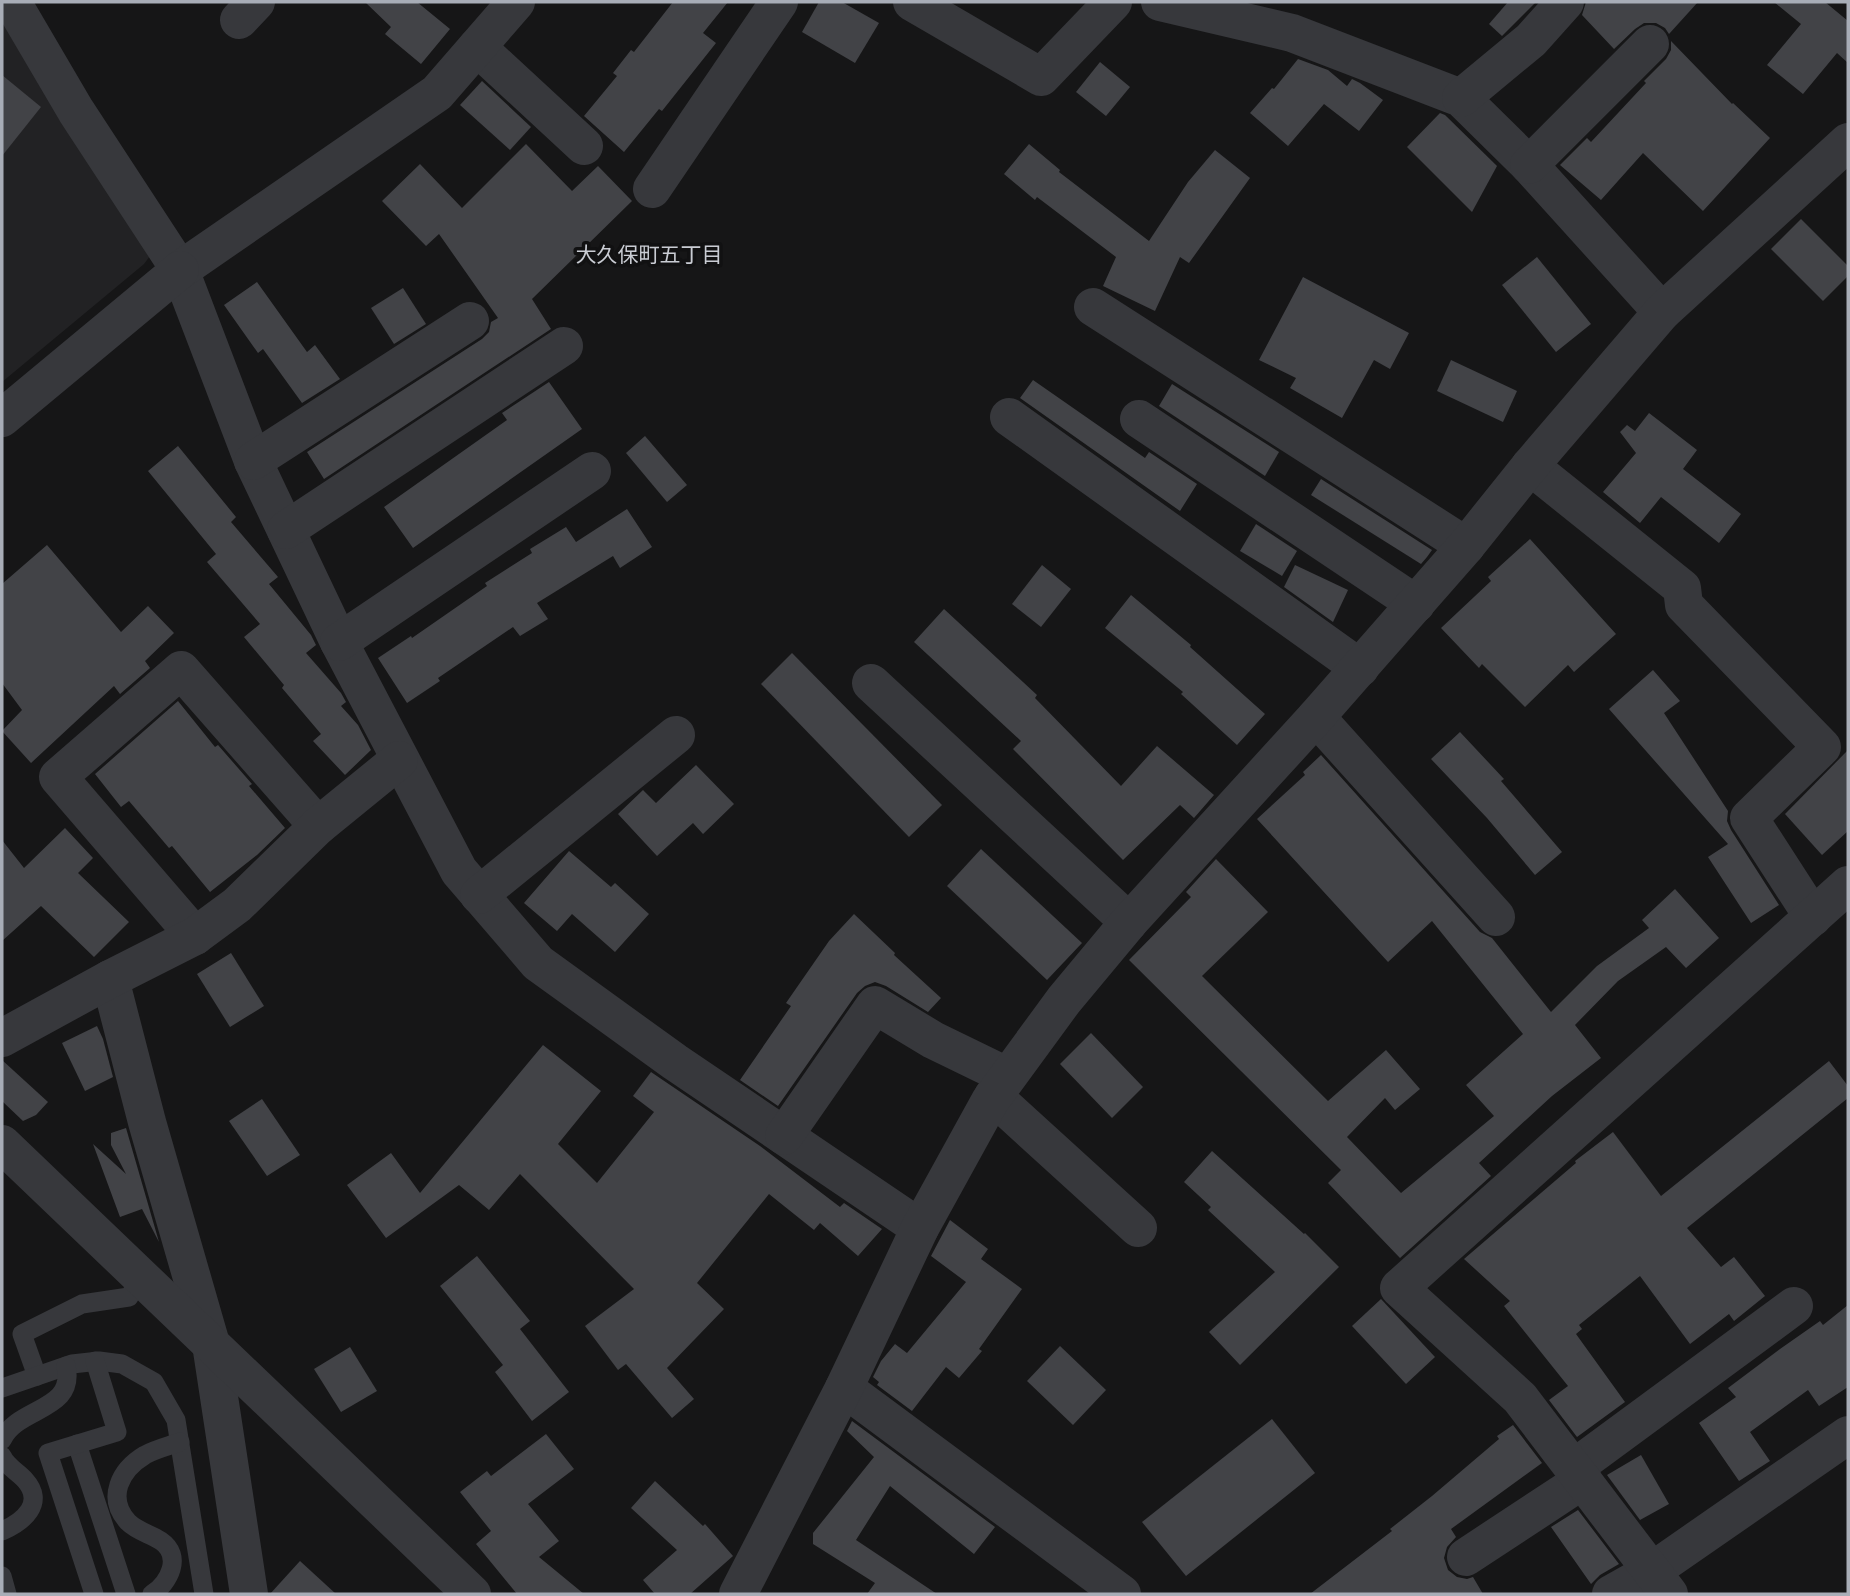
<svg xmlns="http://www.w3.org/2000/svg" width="1850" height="1596" font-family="'Open Sans','Noto Sans JP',sans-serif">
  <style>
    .built { fill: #222224 }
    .building { fill: #424347 }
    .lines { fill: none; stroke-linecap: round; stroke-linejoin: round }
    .service { stroke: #37383c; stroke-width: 19 }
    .minor { stroke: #37383c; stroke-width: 38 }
    .tertiary { stroke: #37383c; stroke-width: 38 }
    .labels { text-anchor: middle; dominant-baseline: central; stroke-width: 7; stroke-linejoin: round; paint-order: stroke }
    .neighbourhood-label { font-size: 21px; fill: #c9ccd3; stroke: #111112 }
  </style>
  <rect width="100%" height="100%" fill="#161617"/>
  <path class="built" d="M 2,3 L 153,252 L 144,264 L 2,382 Z"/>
  <g class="building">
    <path d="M 365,2 L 417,2 L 450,29 L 421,64 L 385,34 L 391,27 Z"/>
    <path d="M 673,2 L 728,2 L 703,33 L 716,43 L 662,111 L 659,109 L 624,152 L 584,116 L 617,76 L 613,73 L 631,50 L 634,52 Z"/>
    <path d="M 819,2 L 842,2 L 879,23 L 855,63 L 802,32 Z"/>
    <path d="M 1508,2 L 1536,2 L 1502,36 L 1489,24 Z"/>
    <path d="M 1586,2 L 1698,2 L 1669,34 L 1665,28 L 1656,23 L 1644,23 L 1635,29 L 1614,49 L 1582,15 Z"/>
    <path d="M 1774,2 L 1825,2 L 1848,21 L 1848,63 L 1837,53 L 1803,94 L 1767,65 L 1801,24 Z"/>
    <path d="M 1671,41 L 1732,104 L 1733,103 L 1770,138 L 1703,211 L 1643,153 L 1601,200 L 1560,165 L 1587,138 L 1591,142 L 1646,83 L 1644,81 L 1666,59 L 1671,50 Z"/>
    <path d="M 1298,59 L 1328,70 L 1347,86 L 1352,79 L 1360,83 L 1383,100 L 1359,131 L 1324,104 L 1288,146 L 1250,113 L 1272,88 L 1274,89 Z"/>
    <path d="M 1100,62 L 1130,87 L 1106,116 L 1076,92 Z"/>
    <path d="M 2,75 L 41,107 L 2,156 Z"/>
    <path d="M 482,81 L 531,127 L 510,150 L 460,105 Z"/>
    <path d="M 1440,113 L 1445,115 L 1497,166 L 1472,212 L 1407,147 Z"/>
    <path d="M 526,144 L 572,191 L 598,166 L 632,201 L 532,299 L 551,329 L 324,479 L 307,452 L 482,339 L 489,332 L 491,322 L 498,318 L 439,234 L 426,246 L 382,201 L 420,164 L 462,208 Z"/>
    <path d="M 1029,144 L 1060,170 L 1059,172 L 1149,241 L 1188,182 L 1215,150 L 1250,178 L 1189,263 L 1180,257 L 1155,311 L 1103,286 L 1116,257 L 1037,197 L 1035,200 L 1004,174 Z"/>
    <path d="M 1801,219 L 1848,266 L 1848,276 L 1823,301 L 1771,249 Z"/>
    <path d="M 1537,257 L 1591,324 L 1556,352 L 1502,285 Z"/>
    <path d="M 1303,277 L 1409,333 L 1390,369 L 1374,360 L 1342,418 L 1290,388 L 1296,378 L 1259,360 Z"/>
    <path d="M 257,282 L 307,352 L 315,345 L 340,379 L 302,403 L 263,349 L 258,353 L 224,305 Z"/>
    <path d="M 403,288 L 426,324 L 394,344 L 371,308 Z"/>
    <path d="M 1451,360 L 1517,391 L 1503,422 L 1437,391 Z"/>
    <path d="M 1033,380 L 1145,458 L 1149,452 L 1197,484 L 1180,511 L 1020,398 Z"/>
    <path d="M 549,382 L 582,429 L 413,548 L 384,507 L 507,420 L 502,413 Z"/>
    <path d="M 1172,384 L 1279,452 L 1265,476 L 1159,406 Z"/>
    <path d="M 1649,413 L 1697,450 L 1683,469 L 1741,514 L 1719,543 L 1661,497 L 1640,523 L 1603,492 L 1636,453 L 1620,432 L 1627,425 L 1635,431 Z"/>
    <path d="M 645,436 L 687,485 L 667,502 L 626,453 Z"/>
    <path d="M 178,446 L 236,517 L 231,522 L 278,577 L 269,584 L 311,635 L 316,645 L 306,653 L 341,693 L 346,702 L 341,706 L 358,725 L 371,750 L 345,775 L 313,741 L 321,734 L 282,688 L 284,685 L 244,637 L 260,624 L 207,562 L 216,554 L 148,471 Z"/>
    <path d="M 1321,479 L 1432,550 L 1427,557 L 1421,564 L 1311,495 Z"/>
    <path d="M 627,509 L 652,547 L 620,568 L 613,556 L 537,603 L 548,619 L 520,636 L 513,627 L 438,678 L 440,681 L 407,703 L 378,658 L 411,636 L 412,638 L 487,586 L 485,583 L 532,553 L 530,549 L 566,527 L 576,542 Z"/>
    <path d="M 1256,524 L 1297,551 L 1282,576 L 1240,551 Z"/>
    <path d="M 1530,539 L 1616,634 L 1574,672 L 1568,665 L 1525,707 L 1482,664 L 1479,668 L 1441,628 L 1491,581 L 1488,577 Z"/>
    <path d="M 47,545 L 121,632 L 148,606 L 174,633 L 145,661 L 150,668 L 120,694 L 114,686 L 31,763 L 2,731 L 22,710 L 2,683 L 2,584 Z"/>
    <path d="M 1042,565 L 1071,589 L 1041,627 L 1012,604 Z"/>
    <path d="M 1295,565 L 1348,590 L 1333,622 L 1284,587 Z"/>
    <path d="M 1131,595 L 1191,645 L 1190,647 L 1265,714 L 1237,745 L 1181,694 L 1183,692 L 1105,628 Z"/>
    <path d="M 944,609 L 1037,695 L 1035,698 L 1121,786 L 1157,746 L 1214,795 L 1194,818 L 1180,805 L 1123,860 L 1013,749 L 1021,741 L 914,642 Z"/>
    <path d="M 792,653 L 942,805 L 909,837 L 761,684 Z"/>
    <path d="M 1653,670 L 1680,701 L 1664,713 L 1728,811 L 1727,821 L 1731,830 L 1779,905 L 1751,923 L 1708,857 L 1728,844 L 1609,709 Z"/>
    <path d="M 178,701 L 215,747 L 218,745 L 252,784 L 249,786 L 285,828 L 257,855 L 210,892 L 172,846 L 169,848 L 129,801 L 121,807 L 95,774 Z"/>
    <path d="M 1460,732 L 1504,779 L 1501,781 L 1562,852 L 1535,875 L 1487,818 L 1431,759 Z"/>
    <path d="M 1848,750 L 1848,831 L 1822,855 L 1785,814 Z"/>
    <path d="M 1321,755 L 1480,932 L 1492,938 L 1551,1012 L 1597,966 L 1649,928 L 1642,920 L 1675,889 L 1719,938 L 1686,968 L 1666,947 L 1618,981 L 1575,1025 L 1601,1058 L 1552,1096 L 1479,1163 L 1491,1176 L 1400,1258 L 1328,1183 L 1341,1170 L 1129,960 L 1191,897 L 1186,892 L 1216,859 L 1268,912 L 1202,976 L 1328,1101 L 1386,1050 L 1420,1089 L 1395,1110 L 1385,1098 L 1347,1137 L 1401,1193 L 1494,1116 L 1466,1085 L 1523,1034 L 1432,921 L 1388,962 L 1257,819 L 1305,775 L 1303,772 Z"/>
    <path d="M 696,765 L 734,804 L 703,834 L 693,823 L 657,856 L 618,814 L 643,790 L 656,803 Z"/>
    <path d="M 65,828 L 93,858 L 78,873 L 129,922 L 94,957 L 41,906 L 2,941 L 2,840 L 24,868 Z"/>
    <path d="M 981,849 L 1082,943 L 1047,980 L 947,886 Z"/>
    <path d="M 569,851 L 611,887 L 615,883 L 649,914 L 615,952 L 572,914 L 557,931 L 524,903 Z"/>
    <path d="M 854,914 L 895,953 L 894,955 L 941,998 L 928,1012 L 886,986 L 875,982 L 865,986 L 857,993 L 778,1106 L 740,1080 L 791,1006 L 786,1003 L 829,941 Z"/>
    <path d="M 231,953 L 264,1006 L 230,1027 L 197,974 Z"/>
    <path d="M 97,1026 L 103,1039 L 113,1077 L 85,1091 L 62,1043 Z"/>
    <path d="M 1091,1033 L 1143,1087 L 1112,1118 L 1060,1064 Z"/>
    <path d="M 543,1045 L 601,1091 L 558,1144 L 597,1183 L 654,1112 L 633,1096 L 651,1072 L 760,1146 L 840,1207 L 844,1203 L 882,1229 L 858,1256 L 820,1223 L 814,1230 L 769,1194 L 697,1283 L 724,1309 L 667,1368 L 694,1399 L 672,1418 L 626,1364 L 618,1370 L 585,1326 L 634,1289 L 520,1174 L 489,1210 L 459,1185 L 386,1238 L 347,1185 L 391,1153 L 420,1193 Z"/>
    <path d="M 2,1060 L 48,1102 L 36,1115 L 23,1121 L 2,1101 Z"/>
    <path d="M 1829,1061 L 1848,1086 L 1848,1098 L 1687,1228 L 1721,1267 L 1734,1257 L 1765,1296 L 1734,1321 L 1729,1314 L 1690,1344 L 1640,1276 L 1579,1325 L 1582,1329 L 1576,1334 L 1625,1402 L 1577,1437 L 1549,1400 L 1568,1386 L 1504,1306 L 1510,1301 L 1464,1259 L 1576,1163 L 1575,1161 L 1613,1132 L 1661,1196 Z"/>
    <path d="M 262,1099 L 300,1155 L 267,1176 L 229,1121 Z"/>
    <path d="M 126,1128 L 159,1242 L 142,1209 L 120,1217 L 93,1144 L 126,1174 L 111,1145 L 111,1133 Z"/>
    <path d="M 1212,1151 L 1304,1234 L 1305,1233 L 1339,1267 L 1240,1365 L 1209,1332 L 1275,1272 L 1208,1210 L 1211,1207 L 1184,1182 Z"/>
    <path d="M 950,1220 L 988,1249 L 981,1259 L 1022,1289 L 979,1349 L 982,1351 L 959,1378 L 946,1367 L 912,1411 L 877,1385 L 879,1382 L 873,1377 L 881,1361 L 895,1344 L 907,1353 L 966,1282 L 931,1256 Z"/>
    <path d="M 477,1256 L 530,1321 L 520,1329 L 569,1392 L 532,1421 L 495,1372 L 503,1365 L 440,1286 Z"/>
    <path d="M 1381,1299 L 1435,1357 L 1406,1384 L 1352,1326 Z"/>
    <path d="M 1848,1305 L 1848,1387 L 1819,1406 L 1808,1390 L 1750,1432 L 1770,1461 L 1739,1481 L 1699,1423 L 1736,1397 L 1728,1388 L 1780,1349 L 1820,1321 L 1823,1325 Z"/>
    <path d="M 1060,1346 L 1106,1390 L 1073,1425 L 1027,1381 Z"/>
    <path d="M 350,1347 L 377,1391 L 341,1412 L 314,1369 Z"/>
    <path d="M 1272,1419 L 1315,1473 L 1186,1576 L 1142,1522 Z"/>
    <path d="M 852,1421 L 995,1527 L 974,1554 L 890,1486 L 856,1540 L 937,1594 L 867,1594 L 875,1583 L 813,1544 L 813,1533 L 874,1457 L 847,1431 Z"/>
    <path d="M 1513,1425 L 1542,1463 L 1451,1529 L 1456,1537 L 1447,1547 L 1444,1558 L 1448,1570 L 1457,1577 L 1467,1579 L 1473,1577 L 1483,1594 L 1310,1594 L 1392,1531 L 1390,1529 L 1432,1496 L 1499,1439 L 1497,1436 Z"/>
    <path d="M 546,1434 L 574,1469 L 528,1504 L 559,1541 L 539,1557 L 584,1594 L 517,1594 L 476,1544 L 491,1531 L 460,1492 L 487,1471 L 491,1476 Z"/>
    <path d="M 1641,1455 L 1669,1504 L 1640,1520 L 1607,1475 Z"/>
    <path d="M 655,1481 L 703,1526 L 705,1524 L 733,1556 L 690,1594 L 655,1594 L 643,1580 L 677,1550 L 631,1508 Z"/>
    <path d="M 1578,1510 L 1619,1564 L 1600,1575 L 1591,1584 L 1551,1527 Z"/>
    <path d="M 300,1561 L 336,1594 L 270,1594 Z"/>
  </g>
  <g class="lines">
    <g class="service">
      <path d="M 37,1376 L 22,1334 L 82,1304 L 129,1297 L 141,1278"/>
      <path d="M 2,1388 L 72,1364 L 99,1361 L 122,1364 L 154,1382 L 176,1420 L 204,1594"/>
      <path d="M 2,1440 C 18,1406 76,1412 66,1366"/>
      <path d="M 77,1444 L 126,1594"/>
      <path d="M 2,1456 C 7,1467 17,1471 25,1480 C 46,1503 23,1522 2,1531"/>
      <path d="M 2,1576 L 7,1594"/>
      <path d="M 94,1594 L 48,1453 L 117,1432 L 95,1361"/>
      <path d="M 152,1594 C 169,1583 183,1556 161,1541 C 150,1534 137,1531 128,1522 C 106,1498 120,1470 145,1455 C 156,1449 169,1446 180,1442"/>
    </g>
    <g class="minor">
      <path d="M 12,2 L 76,111 L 180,270 L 253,461 L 339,642 L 459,871 L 538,963 L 675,1062 L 920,1228"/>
      <path d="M 912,2 L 1041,77 L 1113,2"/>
      <path d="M 1160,2 L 1292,33 L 1461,98 L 1529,165 L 1662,312"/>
      <path d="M 239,20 L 256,2"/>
      <path d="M 477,47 L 584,146"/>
      <path d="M 1461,98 L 1531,40 L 1565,2"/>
      <path d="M 1529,165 L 1650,44"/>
      <path d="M 652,189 L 779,2"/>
      <path d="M 180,270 L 437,93 L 516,2"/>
      <path d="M 1093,307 L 1466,546"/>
      <path d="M 1009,417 L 1360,668"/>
      <path d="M 1139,419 L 1416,604"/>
      <path d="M 253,461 L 470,321"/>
      <path d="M 1530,466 L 1682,588 L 1684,605 L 1822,747 L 1749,818 L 1813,917"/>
      <path d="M 286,530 L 564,346"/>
      <path d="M 339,642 L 592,471"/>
      <path d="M 871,683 L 1129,922"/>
      <path d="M 1316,717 L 1496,917"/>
      <path d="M 479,895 L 676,735"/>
      <path d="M 195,936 L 58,777 L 181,670 L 318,826"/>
      <path d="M 110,979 L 147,1122 L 211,1344 L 249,1594"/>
      <path d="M 2,1038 L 110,979 L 195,936 L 237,905 L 318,826 L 399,760"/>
      <path d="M 993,1096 L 1138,1228"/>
      <path d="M 784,1136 L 875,1005 L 933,1040 L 1007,1076"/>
      <path d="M 844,1388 L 1122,1594"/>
      <path d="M 1574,1468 L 1794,1306"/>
      <path d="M 1466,1557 L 1583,1480"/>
      <path d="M 738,1594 L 844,1388 L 920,1228 L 990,1101 L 1064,1000 L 1129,922 L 1316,717 L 1466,546 L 1530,466 L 1662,312 L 1848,142"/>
      <path d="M 1611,1594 L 1652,1571 L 1848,1435"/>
      <path d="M 1669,1594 L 1520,1398 L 1399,1288 L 1848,885"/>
    </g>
    <g class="tertiary">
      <path d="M 2,418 L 180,270"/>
      <path d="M 2,1144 L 472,1594"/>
    </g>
  </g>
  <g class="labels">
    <g class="neighbourhood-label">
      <text x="649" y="254">大久保町五丁目</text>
    </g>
  </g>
  <rect width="1850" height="1596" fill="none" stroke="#a8adb7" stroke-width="7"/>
</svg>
